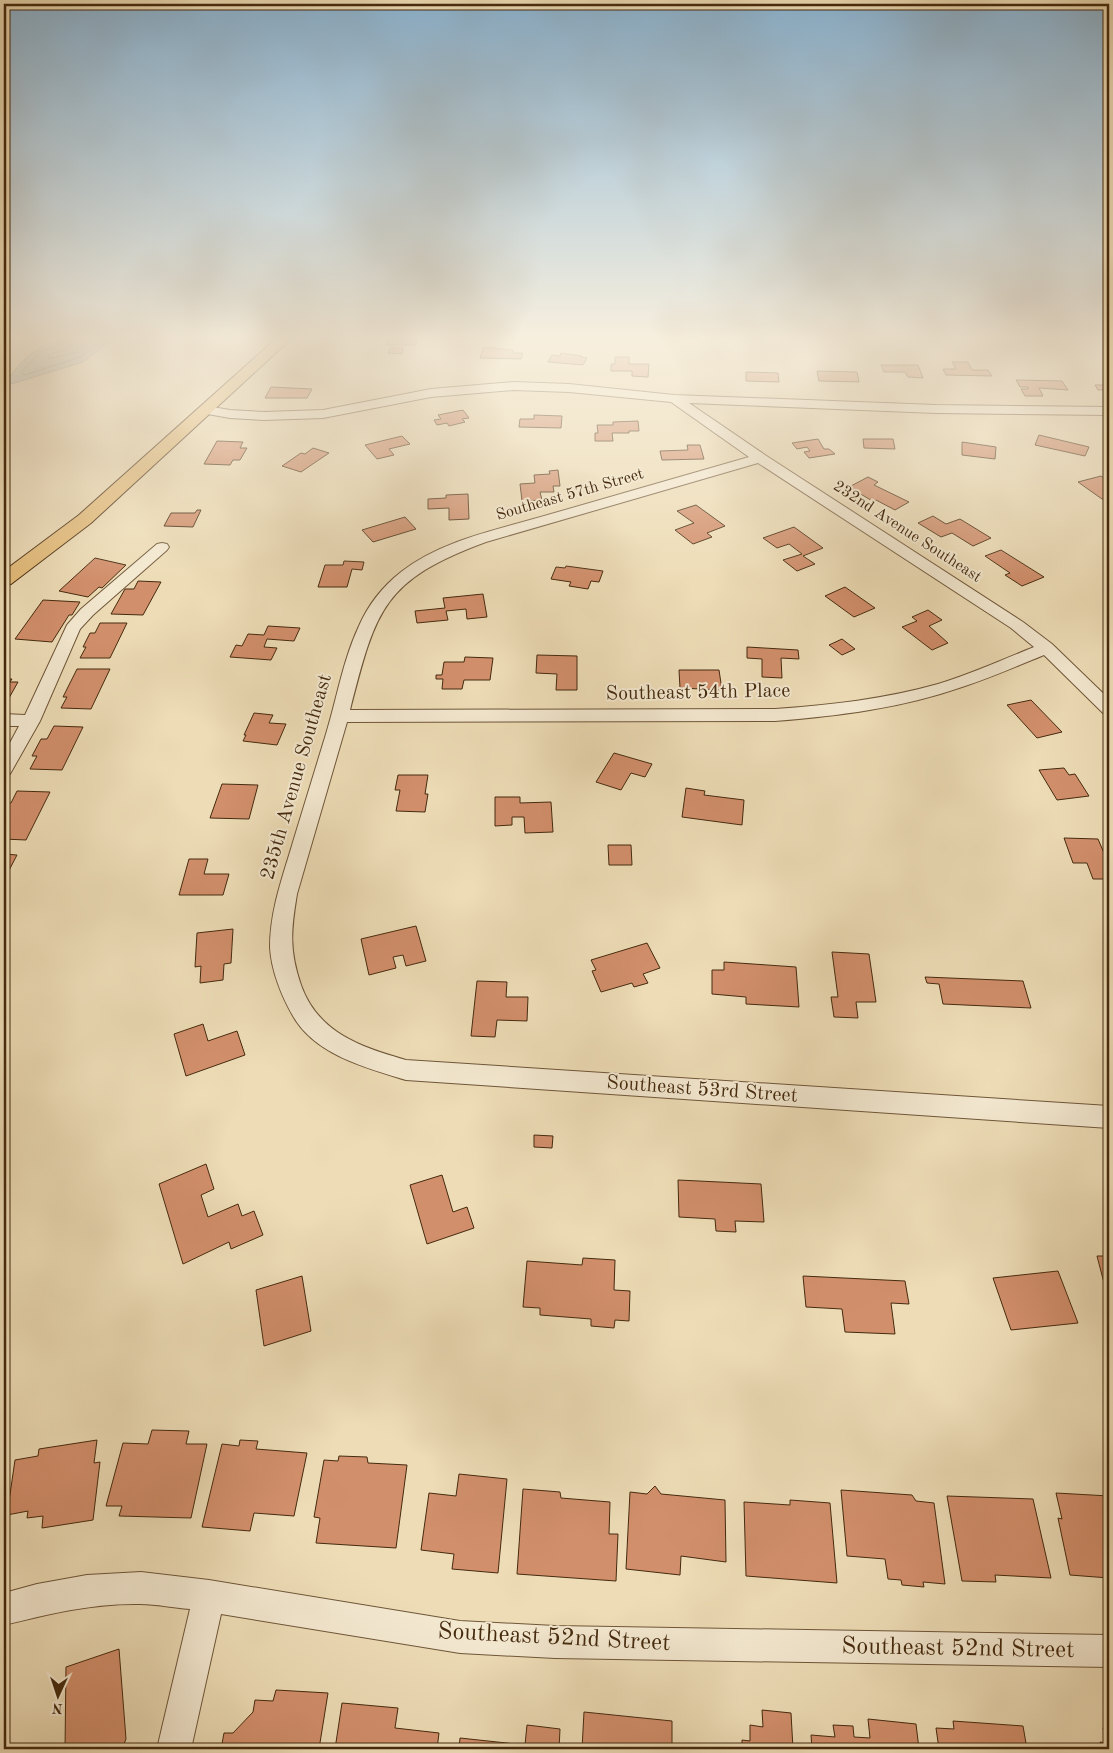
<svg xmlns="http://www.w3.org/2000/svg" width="1113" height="1753" font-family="'Old Standard TT',serif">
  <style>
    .water { fill: #9fb8ba; stroke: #7b7f75 }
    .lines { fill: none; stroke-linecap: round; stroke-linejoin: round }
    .shore { stroke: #727164; stroke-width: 1 }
    .building { fill: #d28f6c; stroke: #452a0e }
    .minor-casing { stroke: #6f5638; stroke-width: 2 }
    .major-casing { stroke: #452a0e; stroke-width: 2 }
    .path { stroke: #452a0e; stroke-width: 2; stroke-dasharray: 0.5 2; stroke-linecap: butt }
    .minor { fill: #f3e8d0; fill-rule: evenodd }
    .major { fill: #e6be7b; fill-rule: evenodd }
    .labels { text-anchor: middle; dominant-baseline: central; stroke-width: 4; stroke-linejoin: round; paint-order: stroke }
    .far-street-label { font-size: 16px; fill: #452a0e; stroke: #f3e8d0 }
    .street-label { font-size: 20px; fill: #452a0e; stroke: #f3e8d0 }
    .near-street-label { font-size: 24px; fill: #452a0e; stroke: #f3e8d0 }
  </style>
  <rect width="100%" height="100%" fill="#eddcb6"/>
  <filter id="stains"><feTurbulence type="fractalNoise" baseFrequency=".004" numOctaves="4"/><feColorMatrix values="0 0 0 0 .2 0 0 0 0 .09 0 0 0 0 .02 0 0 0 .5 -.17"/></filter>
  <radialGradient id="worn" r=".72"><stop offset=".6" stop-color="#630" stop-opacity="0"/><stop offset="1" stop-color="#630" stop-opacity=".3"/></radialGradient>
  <path class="water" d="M 73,337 L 116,337 L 83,362 L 11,384 L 6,382 C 27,353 39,344 73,337 Z"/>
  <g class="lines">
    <g class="shore">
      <path d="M 67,337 L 65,343 L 41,352 L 22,371 L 22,374 L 25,375 L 80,357 L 108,337"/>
      <path d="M 74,337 L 68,348 L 49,355 L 48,359 L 77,352 L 98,337"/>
    </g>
  </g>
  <g class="building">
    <path d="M 389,339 L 417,340 L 416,345 L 387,345 Z"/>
    <path d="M 484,347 L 513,350 L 512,353 L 523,353 L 521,359 L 480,358 Z"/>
    <path d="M 390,348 L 403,348 L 402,354 L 388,353 Z"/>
    <path d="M 561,353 L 582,356 L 581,357 L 587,358 L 583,365 L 548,362 L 552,355 L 560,356 Z"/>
    <path d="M 615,357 L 629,357 L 629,364 L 649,364 L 648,377 L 632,376 L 632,371 L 611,371 L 611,364 L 615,364 Z"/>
    <path d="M 952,362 L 968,362 L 972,370 L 988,370 L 992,376 L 946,375 L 943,369 L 956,369 Z"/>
    <path d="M 881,365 L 918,365 L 923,378 L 908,377 L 905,372 L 884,372 Z"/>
    <path d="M 817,371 L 857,372 L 859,382 L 819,381 Z"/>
    <path d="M 746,372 L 778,373 L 779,382 L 746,381 Z"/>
    <path d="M 1016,380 L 1062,381 L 1068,390 L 1039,388 L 1043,396 L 1025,396 L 1021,389 L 1028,389 L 1028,387 L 1020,387 Z"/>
    <path d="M 1105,380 L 1109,380 L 1109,390 L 1098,390 L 1095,385 L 1109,385 Z"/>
    <path d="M 271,387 L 312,389 L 307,398 L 265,398 Z"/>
    <path d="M 463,410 L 469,418 L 462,419 L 465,422 L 449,426 L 447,423 L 437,425 L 434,420 L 441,419 L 438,415 Z"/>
    <path d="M 534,415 L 562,416 L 561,428 L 519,427 L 520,419 L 534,419 Z"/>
    <path d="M 638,421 L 639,431 L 629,431 L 629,433 L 612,433 L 613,441 L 595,441 L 595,433 L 598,433 L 597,425 L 613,425 L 613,422 Z"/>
    <path d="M 1039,435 L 1089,447 L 1085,456 L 1035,445 Z"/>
    <path d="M 402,436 L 410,444 L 389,449 L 394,455 L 377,459 L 365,445 Z"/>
    <path d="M 818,439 L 824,449 L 829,449 L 835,454 L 809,458 L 804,452 L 810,451 L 807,447 L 797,449 L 792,443 Z"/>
    <path d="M 863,439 L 893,439 L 895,449 L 864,448 Z"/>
    <path d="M 217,441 L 243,442 L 240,448 L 247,448 L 240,460 L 233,460 L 230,465 L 204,464 Z"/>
    <path d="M 962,442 L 996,447 L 995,459 L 962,455 Z"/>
    <path d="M 687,445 L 700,445 L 704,459 L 662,460 L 660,451 L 688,450 Z"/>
    <path d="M 313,448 L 329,453 L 301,472 L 282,466 L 301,453 L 305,454 Z"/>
    <path d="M 558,470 L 560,486 L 553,486 L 554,492 L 540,492 L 542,500 L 522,501 L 520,484 L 535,483 L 534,475 L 550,474 L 549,471 Z"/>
    <path d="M 1101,476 L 1109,482 L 1109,498 L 1102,499 L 1078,482 Z"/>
    <path d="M 868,477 L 878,482 L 874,485 L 909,502 L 895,510 L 876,500 L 874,502 L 849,487 Z"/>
    <path d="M 468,494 L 469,519 L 449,520 L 449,508 L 428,509 L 428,499 L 446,498 L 446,495 Z"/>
    <path d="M 696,505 L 725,526 L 707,533 L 712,537 L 693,544 L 675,530 L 694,523 L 677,511 Z"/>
    <path d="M 197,510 L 201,510 L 193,527 L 164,526 L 171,513 L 195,513 Z"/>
    <path d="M 933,516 L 946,524 L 960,519 L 991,538 L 973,546 L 952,533 L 941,537 L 918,523 Z"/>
    <path d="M 405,517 L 416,529 L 373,542 L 362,530 Z"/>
    <path d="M 794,527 L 823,548 L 803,556 L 815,564 L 797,571 L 783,560 L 802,554 L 789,544 L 777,548 L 763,538 Z"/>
    <path d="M 1001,550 L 1044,577 L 1022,586 L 1005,575 L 1010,573 L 985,556 Z"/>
    <path d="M 95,558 L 126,565 L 102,588 L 99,587 L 88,597 L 59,591 Z"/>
    <path d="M 344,561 L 364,562 L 362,570 L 352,569 L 347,587 L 318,587 L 325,565 L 343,565 Z"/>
    <path d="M 566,566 L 603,571 L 599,582 L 591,581 L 588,589 L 569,586 L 571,582 L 551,579 L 556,567 L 565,568 Z"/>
    <path d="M 138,581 L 161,582 L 143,615 L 111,614 L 125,589 L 134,589 Z"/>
    <path d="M 845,587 L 875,608 L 854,617 L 825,596 Z"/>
    <path d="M 483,594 L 487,617 L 467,619 L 466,609 L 446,611 L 448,620 L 417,623 L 415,611 L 445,608 L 443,598 Z"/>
    <path d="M 43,600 L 80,602 L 72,615 L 69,615 L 52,642 L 15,639 Z"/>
    <path d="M 928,610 L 942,620 L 929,626 L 948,643 L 932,650 L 902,627 L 917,621 L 912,617 Z"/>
    <path d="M 100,623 L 127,623 L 110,658 L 80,658 L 86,647 L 83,647 L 90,633 L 95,633 Z"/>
    <path d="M 268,626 L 300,628 L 294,641 L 267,639 L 264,647 L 277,648 L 271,660 L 230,657 L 236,645 L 242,646 L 248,634 L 264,635 Z"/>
    <path d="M 842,639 L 855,649 L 842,655 L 829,645 Z"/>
    <path d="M 747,647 L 798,650 L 799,659 L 781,658 L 782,678 L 762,677 L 762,659 L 747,658 Z"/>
    <path d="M 537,655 L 577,656 L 577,690 L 556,690 L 557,674 L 536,673 Z"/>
    <path d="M 465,657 L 493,658 L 490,680 L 464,680 L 462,689 L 442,689 L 443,679 L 436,679 L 436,675 L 442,675 L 444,662 L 464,662 Z"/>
    <path d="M 77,669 L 110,669 L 91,709 L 61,708 L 67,697 L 63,697 Z"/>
    <path d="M 679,670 L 719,670 L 722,690 L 680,688 Z"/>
    <path d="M 4,679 L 12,679 L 10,682 L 18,682 L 4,707 Z"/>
    <path d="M 1031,700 L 1062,732 L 1037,738 L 1007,705 Z"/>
    <path d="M 254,713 L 273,715 L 269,723 L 286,724 L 277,745 L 243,741 L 246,735 L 244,735 Z"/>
    <path d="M 54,726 L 83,727 L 62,770 L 30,769 L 37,756 L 32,756 L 41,739 L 47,739 Z"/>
    <path d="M 614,753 L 652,764 L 645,777 L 631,773 L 621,790 L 596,782 Z"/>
    <path d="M 1064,768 L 1069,775 L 1075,774 L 1089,796 L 1057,800 L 1039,770 Z"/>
    <path d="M 398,775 L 428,775 L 425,794 L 428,794 L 425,812 L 396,811 L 400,790 L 395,790 Z"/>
    <path d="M 222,784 L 258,785 L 249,819 L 210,818 Z"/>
    <path d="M 686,788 L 705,791 L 704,795 L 744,800 L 742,825 L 682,817 Z"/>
    <path d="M 17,791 L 50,792 L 26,840 L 4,839 L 4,807 L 6,803 L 11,803 Z"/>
    <path d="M 495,797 L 520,797 L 520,803 L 551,802 L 553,832 L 525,833 L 524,817 L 512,817 L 512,825 L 495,826 Z"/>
    <path d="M 1064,838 L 1098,839 L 1104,853 L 1109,853 L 1109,879 L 1093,879 L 1087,863 L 1073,863 Z"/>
    <path d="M 608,845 L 631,845 L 632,865 L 609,865 Z"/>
    <path d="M 4,854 L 17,855 L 4,880 Z"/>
    <path d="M 189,859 L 208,859 L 204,874 L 229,874 L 223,895 L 179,895 Z"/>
    <path d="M 416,926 L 426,961 L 406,966 L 403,955 L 393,957 L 396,968 L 369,975 L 361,939 Z"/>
    <path d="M 233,929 L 231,963 L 224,964 L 223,980 L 200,983 L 201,966 L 195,967 L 197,933 Z"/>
    <path d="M 647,943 L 660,968 L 643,974 L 648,983 L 634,987 L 632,983 L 601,992 L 592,971 L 596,970 L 591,960 Z"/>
    <path d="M 832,952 L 869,954 L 876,1002 L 856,1002 L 858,1018 L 834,1017 L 831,997 L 838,997 Z"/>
    <path d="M 724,962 L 796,967 L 799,1007 L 746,1004 L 746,997 L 712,994 L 712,970 L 724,970 Z"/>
    <path d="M 925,977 L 1023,981 L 1031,1008 L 943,1004 L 939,984 L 927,983 Z"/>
    <path d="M 477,981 L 507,982 L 506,997 L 528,997 L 527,1021 L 497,1020 L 495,1037 L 471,1036 Z"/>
    <path d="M 203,1024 L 208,1041 L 237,1031 L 245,1055 L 186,1076 L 174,1034 Z"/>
    <path d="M 534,1135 L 553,1136 L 552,1148 L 534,1147 Z"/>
    <path d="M 206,1164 L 214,1189 L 201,1195 L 208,1217 L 238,1204 L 242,1216 L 254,1211 L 263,1235 L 231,1249 L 229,1242 L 183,1264 L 159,1184 Z"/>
    <path d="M 442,1175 L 453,1212 L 467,1207 L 474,1228 L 427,1244 L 410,1185 Z"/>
    <path d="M 678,1180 L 761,1184 L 764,1222 L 735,1221 L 736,1232 L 716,1231 L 715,1219 L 679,1217 Z"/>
    <path d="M 1097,1256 L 1109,1256 L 1109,1284 L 1104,1283 Z"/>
    <path d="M 583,1258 L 615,1260 L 614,1290 L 630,1291 L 629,1321 L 615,1320 L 614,1328 L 591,1326 L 591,1319 L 540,1315 L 540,1308 L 523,1307 L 527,1261 L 582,1265 Z"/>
    <path d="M 1058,1271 L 1078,1323 L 1011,1330 L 993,1278 Z"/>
    <path d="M 302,1276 L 311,1331 L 264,1346 L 256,1290 Z"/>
    <path d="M 803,1276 L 905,1281 L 909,1304 L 891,1303 L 895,1334 L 845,1332 L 842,1309 L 806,1307 Z"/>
    <path d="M 152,1430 L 189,1431 L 186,1444 L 207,1444 L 191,1518 L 119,1516 L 122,1506 L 106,1506 L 123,1443 L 148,1444 Z"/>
    <path d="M 97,1440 L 94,1463 L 100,1462 L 93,1520 L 42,1528 L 43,1516 L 27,1518 L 28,1511 L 7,1515 L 15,1460 L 38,1456 L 39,1449 Z"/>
    <path d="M 240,1440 L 258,1441 L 256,1449 L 307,1453 L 294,1516 L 254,1513 L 250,1531 L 202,1527 L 222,1444 L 239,1446 Z"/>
    <path d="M 339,1456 L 367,1457 L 368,1463 L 407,1465 L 396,1548 L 316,1543 L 320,1518 L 314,1517 L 324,1460 L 338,1461 Z"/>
    <path d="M 459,1474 L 507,1479 L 498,1573 L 452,1569 L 454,1554 L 421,1550 L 429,1493 L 456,1496 Z"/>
    <path d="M 655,1486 L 661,1494 L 725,1500 L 726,1562 L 681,1556 L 680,1575 L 626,1569 L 630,1492 L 647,1494 Z"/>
    <path d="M 523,1489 L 560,1492 L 561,1498 L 610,1502 L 609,1534 L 618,1534 L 616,1581 L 517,1574 Z"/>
    <path d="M 841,1490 L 912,1495 L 916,1501 L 934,1503 L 945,1584 L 923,1582 L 924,1587 L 902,1585 L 901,1580 L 888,1579 L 885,1559 L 847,1556 Z"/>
    <path d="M 1056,1493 L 1109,1496 L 1109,1578 L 1070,1575 L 1058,1518 L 1062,1519 Z"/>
    <path d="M 947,1496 L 1033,1499 L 1051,1578 L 995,1575 L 996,1582 L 962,1581 Z"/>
    <path d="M 790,1500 L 830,1503 L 837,1583 L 746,1576 L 744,1502 L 790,1505 Z"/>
    <path d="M 119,1649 L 126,1739 L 122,1749 L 65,1749 L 66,1667 Z"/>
    <path d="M 6,1680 L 10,1749 L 4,1749 L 4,1681 Z"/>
    <path d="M 276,1690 L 328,1693 L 319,1749 L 221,1749 L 224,1733 L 233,1733 L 253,1712 L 255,1700 L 273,1701 Z"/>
    <path d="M 342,1703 L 398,1708 L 395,1728 L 439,1733 L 437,1749 L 335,1749 Z"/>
    <path d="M 762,1710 L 791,1713 L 793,1749 L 742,1749 L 742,1740 L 750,1741 L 750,1725 L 763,1727 Z"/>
    <path d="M 584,1712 L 672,1721 L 672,1749 L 582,1749 Z"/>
    <path d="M 868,1719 L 916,1724 L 919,1749 L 812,1749 L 811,1735 L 835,1737 L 833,1725 L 853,1726 L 854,1737 L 870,1738 Z"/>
    <path d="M 953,1721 L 1023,1726 L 1027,1749 L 939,1749 L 936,1728 L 954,1729 Z"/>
    <path d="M 527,1725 L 560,1729 L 559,1749 L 459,1749 L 460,1738 L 525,1745 Z"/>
    <path d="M 1103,1728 L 1109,1728 L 1109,1749 L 1102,1749 L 1100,1742 L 1106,1743 Z"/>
  </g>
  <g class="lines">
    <defs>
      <g id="minor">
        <path d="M 514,382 L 569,384 L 674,395 L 936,405 L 1109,407 L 1109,415 L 936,413 L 689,403 L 765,455 L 1023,622 L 1052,644 L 1109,699 L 1109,715 L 1103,713 L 1044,655 C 1017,666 990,678 962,687 C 902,708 838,716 775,721 L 347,722 L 297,894 C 291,930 289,950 301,985 C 318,1033 361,1047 406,1060 L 1109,1106 L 1109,1128 L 406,1080 C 367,1068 315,1055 293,1016 C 282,997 271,970 270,947 C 270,910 283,876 293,842 C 304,806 315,770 326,734 C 337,698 343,660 359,626 C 368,605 383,586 401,572 C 443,539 501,529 551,514 C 617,495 683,476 749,457 L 671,402 L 569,392 L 514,390 L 431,397 L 323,418 L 264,420 L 230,418 L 202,413 L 200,410 L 206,406 L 230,410 L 264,412 L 323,410 L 431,389 ZM 758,463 L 1011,628 L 1034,647 C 1002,660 971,674 938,684 C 885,699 830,705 775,709 L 350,710 C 376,609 383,580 486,542 Z"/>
        <path d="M 162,543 L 167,544 L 169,547 L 167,550 L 93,615 L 80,629 L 40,721 L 10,774 L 4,776 L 4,754 L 19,726 L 4,726 L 4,714 L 25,715 L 67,625 L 81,609 L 157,544 Z"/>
        <path d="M 141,1572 L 209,1580 L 460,1621 L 555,1626 L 1109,1635 L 1109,1667 L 555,1658 L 460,1653 L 221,1614 L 191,1749 L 157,1749 L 190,1609 C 174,1608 157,1604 140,1604 C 93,1603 49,1614 4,1625 L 4,1593 L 37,1584 L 87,1575 Z"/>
      </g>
      <path id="major" d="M 278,337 L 293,337 L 91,523 L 11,584 L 4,586 L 4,571 L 79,515 Z"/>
    </defs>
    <use href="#minor" class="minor-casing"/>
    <use href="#major" class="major-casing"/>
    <path class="path" d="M 4,351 L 10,344 L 23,337"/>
    <use href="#minor" class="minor"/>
    <use href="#major" class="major"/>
  </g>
  <linearGradient id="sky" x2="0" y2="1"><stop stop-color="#8bb6d6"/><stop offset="0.58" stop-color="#f7efde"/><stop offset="1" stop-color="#f7efde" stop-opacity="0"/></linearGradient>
  <rect width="1113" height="582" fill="url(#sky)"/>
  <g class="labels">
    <g class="far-street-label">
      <text transform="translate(570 495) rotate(-16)">Southeast 57th Street</text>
      <text transform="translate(907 532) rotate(33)">232nd Avenue Southeast</text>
    </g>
    <g class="street-label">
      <text transform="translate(698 693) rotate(-1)">Southeast 54th Place</text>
      <text transform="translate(297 777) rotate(-74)">235th Avenue Southeast</text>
      <text transform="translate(702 1090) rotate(4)">Southeast 53rd Street</text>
    </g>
    <g class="near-street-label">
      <text transform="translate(554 1638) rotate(3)">Southeast 52nd Street</text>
      <text transform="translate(958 1649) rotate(1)">Southeast 52nd Street</text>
    </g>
  </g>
  <rect width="1113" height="1753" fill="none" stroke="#eddcb6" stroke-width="20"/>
  <rect x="5" y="5" width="1103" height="1743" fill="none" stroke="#452a0e" stroke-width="2.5"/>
  <rect x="10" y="10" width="1093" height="1733" fill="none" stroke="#452a0e"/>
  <g transform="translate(58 1696) rotate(183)" stroke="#f3e8d0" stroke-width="4" paint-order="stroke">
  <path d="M0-4L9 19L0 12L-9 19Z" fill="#452a0e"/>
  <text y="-8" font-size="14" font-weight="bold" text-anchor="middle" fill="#452a0e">N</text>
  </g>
  <rect width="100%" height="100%" filter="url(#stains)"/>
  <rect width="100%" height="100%" fill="url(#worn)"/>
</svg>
